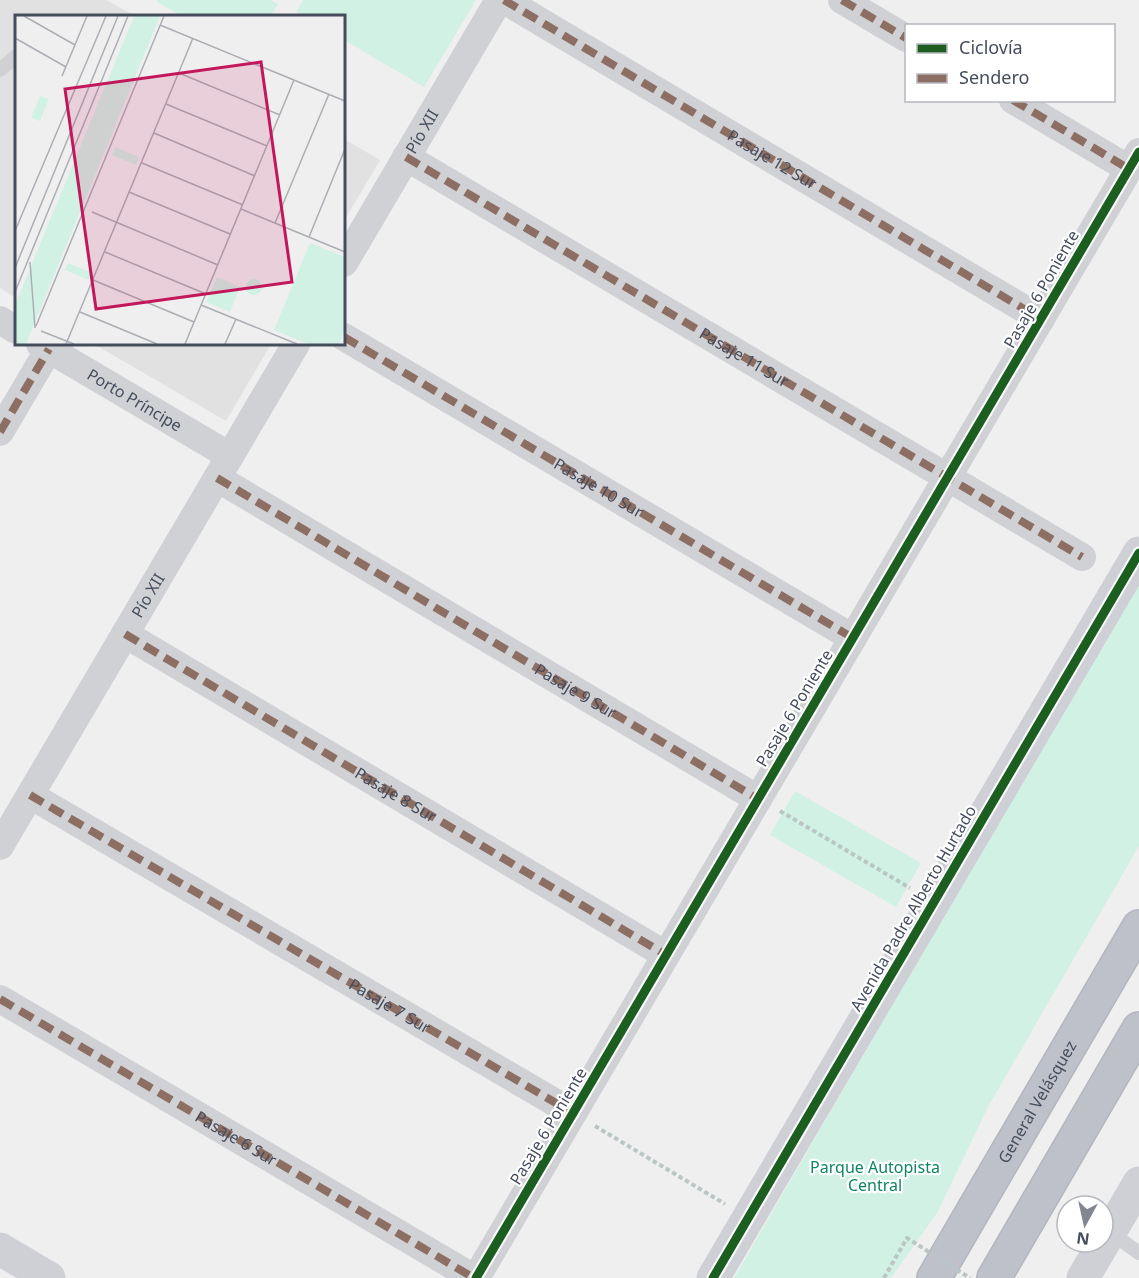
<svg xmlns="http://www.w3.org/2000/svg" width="1139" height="1278" font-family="'Noto Sans',sans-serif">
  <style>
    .education { fill: #e1e1e1 }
    .green { fill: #d1f1e4 }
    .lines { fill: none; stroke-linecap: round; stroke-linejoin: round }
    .highway-casing { stroke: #b4b6bf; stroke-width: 36 }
    .path { stroke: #bac6c5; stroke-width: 4; stroke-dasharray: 4.5 3; stroke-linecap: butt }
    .lane { stroke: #d0d1d5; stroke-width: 14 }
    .street { stroke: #d0d1d5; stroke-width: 28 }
    .secondary { stroke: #ced0d6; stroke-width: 33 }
    .highway { stroke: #bec1ca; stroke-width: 33 }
    .path-bridge { stroke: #bac6c5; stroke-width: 4; stroke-dasharray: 4.5 3; stroke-linecap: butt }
    .quiet { stroke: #8d6e63; stroke-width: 8; stroke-dasharray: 15 8; stroke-linecap: butt }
    .cycleway-casing { stroke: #fff; stroke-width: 13 }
    .cycleway { stroke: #1b5e20; stroke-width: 9 }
    .labels { text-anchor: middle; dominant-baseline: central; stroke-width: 4.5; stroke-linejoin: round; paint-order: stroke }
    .street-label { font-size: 16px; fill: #454d5d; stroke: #fff }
    .park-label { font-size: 16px; fill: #0f8563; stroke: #fff }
    .inset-road { fill: none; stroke: #acaeb5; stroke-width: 1.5 }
    .view { fill: #c2185b; fill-opacity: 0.15; stroke: #c2185b; stroke-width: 3 }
    .inset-edge { fill: none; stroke: #454d5d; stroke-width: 3 }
  </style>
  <rect width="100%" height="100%" fill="#f0efef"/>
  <g class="education">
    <path d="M 0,0 L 106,0 L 135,16 L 16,16 L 16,298 L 0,288 Z"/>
    <path d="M 344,139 L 380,160 L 344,221 Z"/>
    <path d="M 94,344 L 271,344 L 226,421 Z"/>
  </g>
  <g class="green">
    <path d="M 158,0 L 271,0 L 278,4 L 271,16 L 182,16 L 157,2 Z"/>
    <path d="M 303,0 L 476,0 L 424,87 L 344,40 L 344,16 L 304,16 L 296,12 Z"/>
    <path d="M 1139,583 L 1139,846 L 989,1105 L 937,1213 L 891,1278 L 734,1278 L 876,1033 Z"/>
    <path d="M 795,791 L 921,863 L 896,907 L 770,835 Z"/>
  </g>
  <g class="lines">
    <defs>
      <g id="highway">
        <path id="s5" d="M 934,1278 L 1139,927"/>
        <path d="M 994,1278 L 1139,1029"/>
      </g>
    </defs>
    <use href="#highway" class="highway-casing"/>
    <g class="path">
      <path d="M 780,811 L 910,888"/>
      <path d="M 595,1126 L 725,1204"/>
    </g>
    <g class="lane">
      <path d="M 0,70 L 16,56"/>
      <path d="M 1110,1232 L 1139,1253"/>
    </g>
    <g class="street">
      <path id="s1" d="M 504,0 L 1041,319"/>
      <path d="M 842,0 L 906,38"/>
      <path d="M 1013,100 L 1129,169"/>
      <path d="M 406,157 L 1082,557"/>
      <path id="s2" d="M 344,263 L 499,0"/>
      <path d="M 0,320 L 16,330"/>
      <path d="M 344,337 L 853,638"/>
      <path id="s3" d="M 40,344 L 230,456"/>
      <path d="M 0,432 L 49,349"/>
      <path d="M 217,478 L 758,799"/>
      <path d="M 125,634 L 666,955"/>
      <path d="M 30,795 L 573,1113"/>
      <path id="s4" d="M 0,846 L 296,344"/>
      <path d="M 0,999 L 474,1278"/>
      <path d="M 476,1278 L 1139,152"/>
    </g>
    <g class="secondary">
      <path d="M 0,1249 L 49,1278"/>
      <path d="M 713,1278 L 1139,553"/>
      <path d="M 1083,1278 L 1139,1183"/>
    </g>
    <use href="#highway" class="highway"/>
    <path class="path-bridge" d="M 884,1278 L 907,1238 L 970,1278"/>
    <g class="quiet">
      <path d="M 504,0 L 1041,319"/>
      <path d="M 842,0 L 906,38"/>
      <path d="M 1013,100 L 1129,169"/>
      <path id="s6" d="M 406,157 L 1082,557"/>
      <path id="s7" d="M 344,337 L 853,638"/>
      <path d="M 0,432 L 49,349"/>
      <path id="s8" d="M 217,478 L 758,799"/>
      <path id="s9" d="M 125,634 L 666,955"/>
      <path id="s10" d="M 30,795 L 573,1113"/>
      <path id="s11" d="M 0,999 L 474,1278"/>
    </g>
    <defs>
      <g id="cycleway">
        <path d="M 476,1278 L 1139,152"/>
        <path d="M 713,1278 L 1139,553"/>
      </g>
    </defs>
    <use href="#cycleway" class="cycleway-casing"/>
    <use href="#cycleway" class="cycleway"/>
  </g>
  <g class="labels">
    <g class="street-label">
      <text stroke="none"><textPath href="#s2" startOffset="153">Pío XII</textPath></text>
      <text stroke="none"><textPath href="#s1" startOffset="312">Pasaje 12 Sur</textPath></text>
      <text transform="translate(1041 289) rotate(-60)">Pasaje 6 Poniente</text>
      <text stroke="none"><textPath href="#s6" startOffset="393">Pasaje 11 Sur</textPath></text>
      <text stroke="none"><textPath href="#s3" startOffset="110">Porto Príncipe</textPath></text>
      <text stroke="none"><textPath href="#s7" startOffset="296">Pasaje 10 Sur</textPath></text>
      <text stroke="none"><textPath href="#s4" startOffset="291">Pío XII</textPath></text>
      <text stroke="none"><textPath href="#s8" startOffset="417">Pasaje 9 Sur</textPath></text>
      <text transform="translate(794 708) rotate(-59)">Pasaje 6 Poniente</text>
      <text stroke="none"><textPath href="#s9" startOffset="315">Pasaje 8 Sur</textPath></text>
      <text transform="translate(913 908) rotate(-60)">Avenida Padre Alberto Hurtado</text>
      <text stroke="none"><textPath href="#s10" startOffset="417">Pasaje 7 Sur</textPath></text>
      <text stroke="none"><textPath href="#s5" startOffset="204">General Velásquez</textPath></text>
      <text transform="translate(548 1126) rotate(-59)">Pasaje 6 Poniente</text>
      <text stroke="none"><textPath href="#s11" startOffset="274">Pasaje 6 Sur</textPath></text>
    </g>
    <g class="park-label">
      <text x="875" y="1167">Parque Autopista<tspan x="875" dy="18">Central</tspan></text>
    </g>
  </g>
  <g transform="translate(15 15)">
    <rect width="330" height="330" fill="#f0efef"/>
    <path d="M 119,1 L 145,1 L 11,329 L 0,329 L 0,290 ZM 25,81 L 34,84 L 25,106 L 16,103 ZM 100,132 L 124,142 L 121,150 L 97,140 ZM 295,228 L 330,242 L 330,314 L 324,329 L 293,329 L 259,315 ZM 53,248 L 77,258 L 74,265 L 50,255 ZM 202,262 L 225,272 L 215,297 L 191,287 ZM231 272a8 8 0 1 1 16 0a8 8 0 1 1-16 0Z" fill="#d1f1e4"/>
    <path class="inset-road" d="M 9,1 L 60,30M 145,10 L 330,86M 0,23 L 51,52M 164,58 L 265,100M 47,61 L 72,1M 151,89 L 252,131M 139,118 L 240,161M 127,148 L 228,190M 114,177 L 215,219M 226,194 L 330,237M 77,197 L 203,250M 260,208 L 314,79M 0,216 L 91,1M 294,222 L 330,134M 90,237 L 191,279M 15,247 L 20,313M 0,253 L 103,1M 78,265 L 179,307M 0,277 L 113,1M 186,290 L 282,329M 65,297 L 142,329M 21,311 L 149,1M 26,316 L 59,329M 51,329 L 178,23M 170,329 L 279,65M 210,329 L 221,304"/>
    <path class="view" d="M 246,47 L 277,267 L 81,294 L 50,74 Z"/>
    <rect width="330" height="330" class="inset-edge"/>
  </g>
  <rect x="905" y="24" width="210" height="78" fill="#ffffff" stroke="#b5b8be" stroke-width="1.5"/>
  <rect x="917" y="44" width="30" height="9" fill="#1b5e20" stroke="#b5b8be" stroke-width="1.5"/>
  <text x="959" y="54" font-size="18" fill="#454d5d">Ciclovía</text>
  <rect x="917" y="74" width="30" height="9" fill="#8d6e63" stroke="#b5b8be" stroke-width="1.5"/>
  <text x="959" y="84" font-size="18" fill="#454d5d">Sendero</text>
  <g transform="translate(1085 1224) rotate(188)"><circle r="28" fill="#ffffff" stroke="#b5b8be" stroke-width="1.5"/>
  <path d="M0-4.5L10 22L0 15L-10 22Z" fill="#818690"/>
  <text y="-9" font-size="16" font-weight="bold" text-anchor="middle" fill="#454d5d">N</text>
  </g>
</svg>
